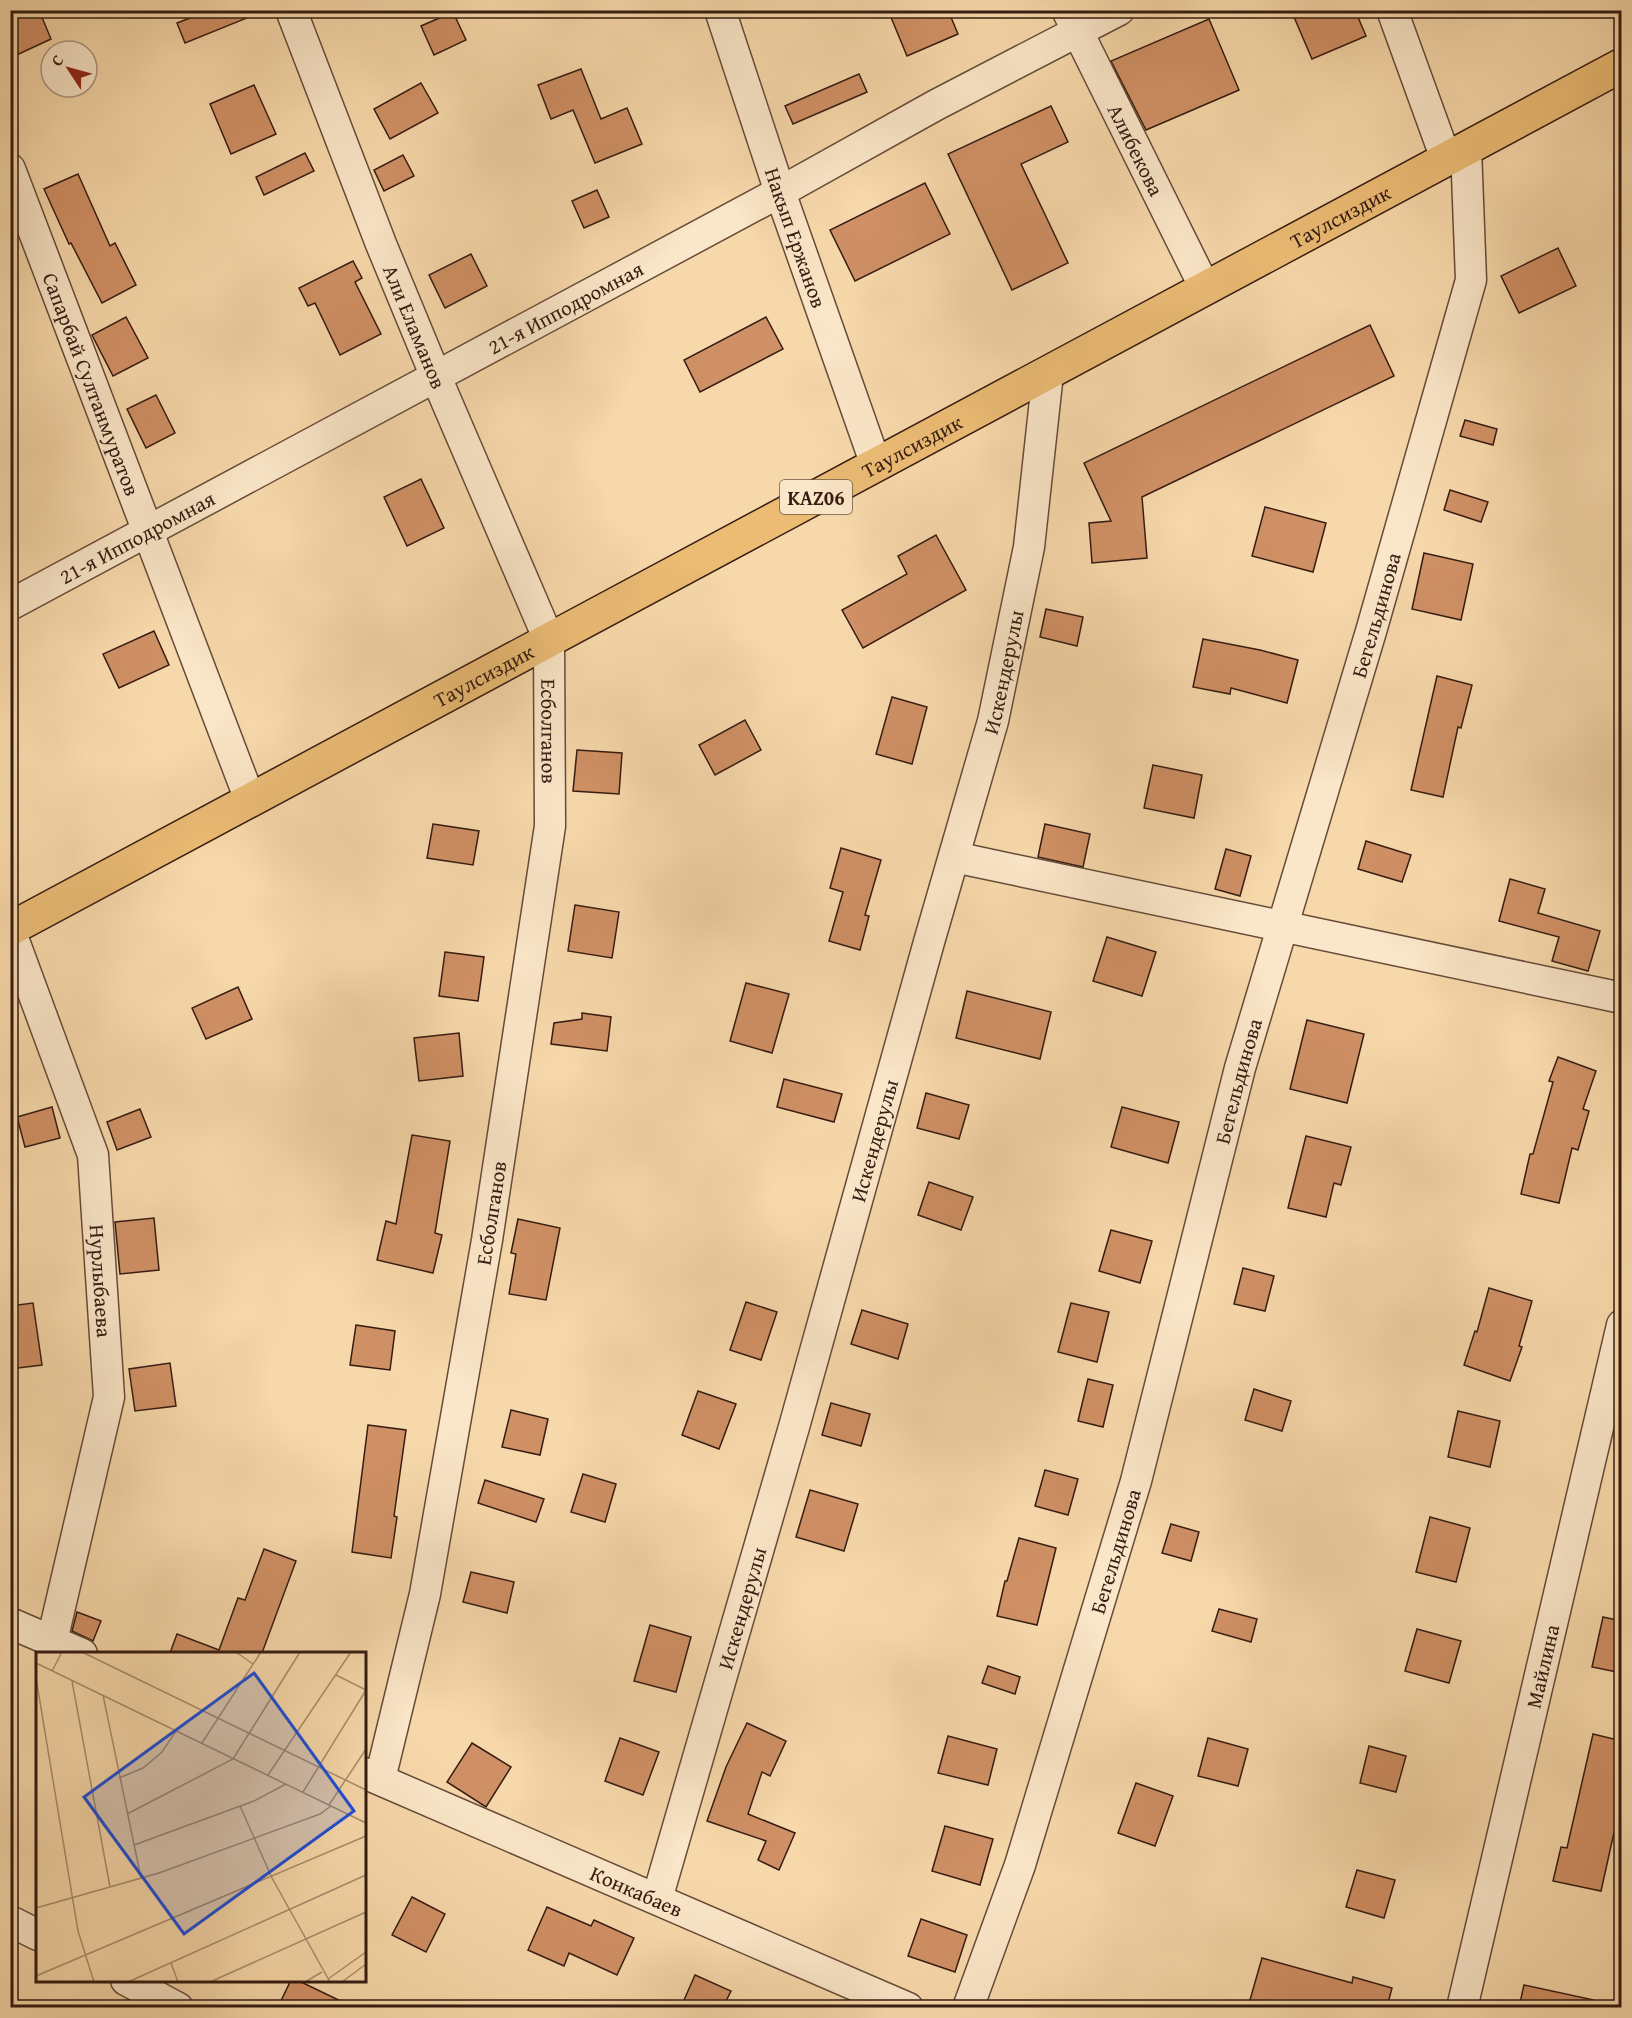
<svg xmlns="http://www.w3.org/2000/svg" width="1632" height="2018" font-family="'Gentium Book Plus',serif">
  <style>
    .building { fill: #d09065; stroke: #351c12; stroke-width: 1.5 }
    .lines { fill: none; stroke-linecap: round; stroke-linejoin: round }
    .minor-casing { stroke: #664b38; stroke-width: 33 }
    .major-casing { stroke: #351c12; stroke-width: 36 }
    .minor { stroke: #fae6c8; stroke-width: 30 }
    .major { stroke: #ecbc75; stroke-width: 33 }
    .labels { text-anchor: middle; dominant-baseline: central; stroke-width: 5; stroke-linejoin: round; paint-order: stroke }
    .shield { fill: #fae6c8; stroke: #705949; stroke-width: 1.5 }
    .shield-label { font-size: 20px; font-weight: bold; fill: #351c12 }
    .street-label { font-size: 21px; fill: #351c12; stroke: #fae6c8 }
    .inset-road { fill: none; stroke: #a98d6d; stroke-width: 1.5 }
    .view { fill: #1d4ed8; fill-opacity: 0.15; stroke: #1d4ed8; stroke-width: 3 }
    .inset-edge { fill: none; stroke: #351c12; stroke-width: 3 }
  </style>
  <rect width="100%" height="100%" fill="#f7d8aa"/>
  <filter id="stains"><feTurbulence type="fractalNoise" baseFrequency=".00333" numOctaves="4"/><feColorMatrix values="0 0 0 0 .2 0 0 0 0 .09 0 0 0 0 .02 0 0 0 .5 -.17"/></filter>
  <radialGradient id="worn" r=".72"><stop offset=".6" stop-color="#630" stop-opacity="0"/><stop offset="1" stop-color="#630" stop-opacity=".3"/></radialGradient>
  <g class="building">
    <path d="M 18,10 L 39,10 L 51,39 L 10,58 L 10,14 Z"/>
    <path d="M 186,10 L 264,10 L 264,11 L 185,43 L 177,23 L 190,18 Z"/>
    <path d="M 888,10 L 948,10 L 958,34 L 907,56 Z"/>
    <path d="M 1291,10 L 1355,10 L 1366,36 L 1312,59 Z"/>
    <path d="M 453,12 L 466,40 L 434,55 L 421,26 Z"/>
    <path d="M 1209,19 L 1239,90 L 1146,130 L 1111,61 Z"/>
    <path d="M 581,69 L 601,119 L 627,108 L 642,144 L 595,163 L 573,110 L 551,119 L 538,85 Z"/>
    <path d="M 859,74 L 867,92 L 793,124 L 785,106 Z"/>
    <path d="M 421,83 L 438,113 L 390,139 L 374,109 Z"/>
    <path d="M 254,85 L 276,134 L 231,154 L 210,104 Z"/>
    <path d="M 1051,106 L 1068,142 L 1021,164 L 1068,263 L 1012,290 L 948,154 Z"/>
    <path d="M 305,153 L 314,171 L 264,195 L 256,177 Z"/>
    <path d="M 403,155 L 414,176 L 384,191 L 374,170 Z"/>
    <path d="M 78,174 L 110,246 L 115,243 L 136,285 L 102,303 L 71,243 L 69,244 L 44,189 Z"/>
    <path d="M 925,183 L 950,234 L 855,281 L 830,230 Z"/>
    <path d="M 597,190 L 609,217 L 584,228 L 572,201 Z"/>
    <path d="M 1558,248 L 1576,286 L 1519,313 L 1501,276 Z"/>
    <path d="M 471,254 L 487,286 L 445,308 L 429,275 Z"/>
    <path d="M 353,261 L 362,278 L 355,282 L 381,334 L 340,355 L 315,303 L 308,306 L 299,288 Z"/>
    <path d="M 126,317 L 148,358 L 113,376 L 92,335 Z"/>
    <path d="M 766,317 L 783,349 L 700,392 L 684,360 Z"/>
    <path d="M 1370,325 L 1394,376 L 1142,497 L 1147,558 L 1092,563 L 1089,523 L 1111,521 L 1084,463 Z"/>
    <path d="M 156,395 L 175,433 L 146,448 L 127,409 Z"/>
    <path d="M 1465,420 L 1497,429 L 1493,445 L 1460,436 Z"/>
    <path d="M 421,479 L 444,528 L 407,546 L 384,497 Z"/>
    <path d="M 1450,490 L 1488,502 L 1481,522 L 1444,510 Z"/>
    <path d="M 1265,507 L 1326,523 L 1313,572 L 1252,556 Z"/>
    <path d="M 936,535 L 966,590 L 863,648 L 842,610 L 907,574 L 898,556 Z"/>
    <path d="M 1424,553 L 1473,564 L 1461,620 L 1412,609 Z"/>
    <path d="M 1046,609 L 1083,617 L 1077,646 L 1040,637 Z"/>
    <path d="M 154,631 L 169,665 L 119,688 L 103,654 Z"/>
    <path d="M 1203,639 L 1260,650 L 1298,660 L 1287,703 L 1231,688 L 1230,694 L 1193,687 Z"/>
    <path d="M 1437,676 L 1472,685 L 1461,728 L 1458,727 L 1443,797 L 1411,790 Z"/>
    <path d="M 892,697 L 927,707 L 912,764 L 876,754 Z"/>
    <path d="M 745,720 L 761,750 L 715,775 L 699,745 Z"/>
    <path d="M 577,750 L 622,753 L 619,794 L 573,791 Z"/>
    <path d="M 1153,765 L 1202,775 L 1194,818 L 1144,808 Z"/>
    <path d="M 433,824 L 479,831 L 473,865 L 427,858 Z"/>
    <path d="M 1045,824 L 1090,834 L 1083,867 L 1038,857 Z"/>
    <path d="M 1366,841 L 1411,855 L 1402,882 L 1358,869 Z"/>
    <path d="M 841,848 L 881,860 L 865,915 L 869,916 L 860,950 L 829,941 L 843,892 L 830,888 Z"/>
    <path d="M 1226,849 L 1251,856 L 1240,896 L 1215,889 Z"/>
    <path d="M 1510,879 L 1545,889 L 1538,913 L 1600,931 L 1588,971 L 1552,961 L 1559,937 L 1499,921 Z"/>
    <path d="M 575,905 L 619,912 L 612,958 L 568,951 Z"/>
    <path d="M 1107,937 L 1156,952 L 1142,996 L 1093,981 Z"/>
    <path d="M 445,952 L 484,957 L 478,1001 L 439,996 Z"/>
    <path d="M 746,983 L 789,994 L 772,1053 L 730,1041 Z"/>
    <path d="M 238,987 L 252,1019 L 206,1039 L 192,1008 Z"/>
    <path d="M 967,991 L 1051,1012 L 1040,1059 L 956,1038 Z"/>
    <path d="M 582,1013 L 611,1017 L 607,1051 L 551,1044 L 554,1023 L 582,1019 Z"/>
    <path d="M 1307,1020 L 1364,1034 L 1347,1103 L 1290,1089 Z"/>
    <path d="M 459,1033 L 463,1076 L 419,1081 L 414,1038 Z"/>
    <path d="M 1558,1057 L 1596,1071 L 1583,1109 L 1589,1111 L 1578,1150 L 1572,1148 L 1559,1203 L 1521,1194 L 1530,1154 L 1533,1154 L 1553,1082 L 1549,1081 Z"/>
    <path d="M 784,1079 L 842,1094 L 834,1122 L 777,1107 Z"/>
    <path d="M 926,1093 L 969,1105 L 959,1139 L 917,1128 Z"/>
    <path d="M 52,1107 L 60,1138 L 25,1147 L 17,1117 Z"/>
    <path d="M 1122,1107 L 1179,1122 L 1168,1163 L 1111,1147 Z"/>
    <path d="M 140,1109 L 151,1137 L 117,1150 L 107,1122 Z"/>
    <path d="M 412,1135 L 450,1141 L 435,1233 L 442,1235 L 433,1273 L 377,1260 L 386,1221 L 396,1224 Z"/>
    <path d="M 1306,1136 L 1351,1147 L 1341,1185 L 1334,1183 L 1326,1217 L 1288,1208 Z"/>
    <path d="M 929,1182 L 973,1197 L 961,1230 L 918,1215 Z"/>
    <path d="M 154,1218 L 159,1270 L 120,1274 L 115,1222 Z"/>
    <path d="M 518,1219 L 560,1228 L 546,1300 L 509,1294 L 516,1254 L 511,1253 Z"/>
    <path d="M 1111,1230 L 1152,1241 L 1140,1283 L 1099,1271 Z"/>
    <path d="M 1243,1268 L 1274,1276 L 1265,1311 L 1234,1304 Z"/>
    <path d="M 1489,1288 L 1532,1301 L 1519,1346 L 1522,1347 L 1510,1381 L 1464,1365 L 1475,1331 L 1477,1332 Z"/>
    <path d="M 746,1302 L 777,1312 L 761,1360 L 730,1350 Z"/>
    <path d="M 33,1303 L 42,1365 L 10,1369 L 10,1306 Z"/>
    <path d="M 1071,1303 L 1109,1312 L 1097,1362 L 1058,1352 Z"/>
    <path d="M 862,1310 L 908,1324 L 898,1359 L 851,1344 Z"/>
    <path d="M 356,1325 L 395,1331 L 390,1370 L 350,1365 Z"/>
    <path d="M 170,1363 L 176,1406 L 135,1411 L 129,1369 Z"/>
    <path d="M 1088,1379 L 1113,1385 L 1103,1427 L 1078,1421 Z"/>
    <path d="M 1254,1389 L 1291,1401 L 1282,1431 L 1245,1420 Z"/>
    <path d="M 698,1391 L 736,1404 L 719,1449 L 682,1435 Z"/>
    <path d="M 831,1403 L 870,1414 L 861,1446 L 822,1435 Z"/>
    <path d="M 511,1410 L 548,1419 L 540,1455 L 502,1447 Z"/>
    <path d="M 1458,1411 L 1500,1421 L 1490,1467 L 1448,1457 Z"/>
    <path d="M 368,1425 L 406,1430 L 394,1516 L 397,1517 L 391,1558 L 352,1552 Z"/>
    <path d="M 1045,1470 L 1078,1479 L 1068,1515 L 1035,1506 Z"/>
    <path d="M 583,1474 L 616,1484 L 605,1522 L 571,1512 Z"/>
    <path d="M 485,1480 L 544,1499 L 536,1522 L 478,1503 Z"/>
    <path d="M 810,1490 L 858,1504 L 844,1551 L 796,1537 Z"/>
    <path d="M 1430,1517 L 1470,1528 L 1456,1582 L 1416,1572 Z"/>
    <path d="M 1171,1524 L 1199,1532 L 1191,1561 L 1162,1553 Z"/>
    <path d="M 1019,1538 L 1056,1548 L 1037,1625 L 997,1616 L 1005,1581 L 1007,1581 Z"/>
    <path d="M 264,1549 L 296,1561 L 262,1653 L 170,1653 L 177,1634 L 219,1650 L 238,1598 L 245,1600 Z"/>
    <path d="M 471,1572 L 514,1582 L 507,1613 L 463,1602 Z"/>
    <path d="M 1219,1609 L 1257,1619 L 1251,1642 L 1212,1631 Z"/>
    <path d="M 77,1612 L 101,1621 L 93,1641 L 72,1631 Z"/>
    <path d="M 1603,1617 L 1622,1621 L 1622,1673 L 1592,1667 Z"/>
    <path d="M 650,1625 L 691,1637 L 676,1692 L 634,1681 Z"/>
    <path d="M 1417,1629 L 1461,1641 L 1449,1683 L 1405,1671 Z"/>
    <path d="M 988,1666 L 1020,1677 L 1015,1694 L 982,1683 Z"/>
    <path d="M 747,1723 L 786,1741 L 770,1776 L 762,1772 L 748,1814 L 795,1833 L 779,1870 L 758,1860 L 766,1841 L 707,1821 L 726,1767 Z"/>
    <path d="M 1593,1734 L 1622,1741 L 1622,1829 L 1615,1828 L 1601,1891 L 1553,1881 L 1561,1847 L 1567,1848 Z"/>
    <path d="M 948,1736 L 997,1749 L 988,1785 L 938,1773 Z"/>
    <path d="M 620,1738 L 659,1752 L 643,1795 L 605,1781 Z"/>
    <path d="M 1208,1738 L 1248,1749 L 1238,1786 L 1198,1776 Z"/>
    <path d="M 472,1743 L 511,1767 L 486,1807 L 447,1782 Z"/>
    <path d="M 1369,1746 L 1406,1756 L 1396,1792 L 1360,1783 Z"/>
    <path d="M 1136,1783 L 1173,1796 L 1155,1846 L 1118,1833 Z"/>
    <path d="M 945,1826 L 993,1839 L 980,1885 L 932,1871 Z"/>
    <path d="M 1357,1870 L 1395,1880 L 1384,1918 L 1346,1907 Z"/>
    <path d="M 412,1897 L 445,1914 L 426,1952 L 392,1935 Z"/>
    <path d="M 547,1907 L 591,1926 L 594,1920 L 634,1938 L 617,1975 L 569,1953 L 564,1966 L 528,1950 Z"/>
    <path d="M 921,1919 L 967,1935 L 955,1972 L 908,1956 Z"/>
    <path d="M 1262,1958 L 1352,1983 L 1353,1977 L 1392,1988 L 1387,2007 L 1248,2007 Z"/>
    <path d="M 695,1975 L 731,1991 L 723,2007 L 681,2007 Z"/>
    <path d="M 291,1980 L 297,1980 L 353,2007 L 278,2007 Z"/>
    <path d="M 1524,1985 L 1594,2000 L 1593,2007 L 1519,2007 Z"/>
  </g>
  <g class="lines">
    <defs>
      <g id="minor">
        <path id="s1" d="M 291,10 L 381,244 L 436,377 L 549,640 L 550,826 L 487,1240 L 425,1594 L 380,1779"/>
        <path id="s2" d="M 720,10 L 780,192 L 876,465"/>
        <path id="s3" d="M 1067,10 L 1205,288"/>
        <path d="M 1392,10 L 1446,159"/>
        <path id="s4" d="M 10,169 L 250,800"/>
        <path id="s5" d="M 10,605 L 780,192 L 936,105 L 1119,10"/>
        <path d="M 954,857 L 1622,998"/>
        <path id="s6" d="M 10,930 L 93,1155 L 109,1397 L 52,1641"/>
        <path d="M 10,1623 L 82,1654"/>
        <path id="s7" d="M 364,1773 L 908,2008"/>
        <path id="s8" d="M 657,1899 L 794,1427 L 929,942 L 993,721 L 1029,547 L 1048,373"/>
        <path d="M 10,1921 L 38,1935"/>
        <path d="M 126,1980 L 178,2008"/>
        <path id="s9" d="M 968,2008 L 1020,1865 L 1136,1481 L 1240,1068 L 1372,628 L 1471,280 L 1466,148"/>
        <path id="s10" d="M 1462,2008 L 1622,1325"/>
      </g>
      <g id="major">
        <path id="s11" d="M 10,929 L 1622,65"/>
      </g>
    </defs>
    <use href="#minor" class="minor-casing"/>
    <use href="#major" class="major-casing"/>
    <use href="#minor" class="minor"/>
    <use href="#major" class="major"/>
  </g>
  <g class="labels">
    <rect class="shield" x="780" y="480" width="72" height="34" rx="4.5"/>
    <g class="shield-label">
      <text x="816" y="497">KAZ06</text>
    </g>
    <g class="street-label">
      <text stroke="none"><textPath href="#s3" startOffset="156">Алибекова</textPath></text>
      <text stroke="none"><textPath href="#s11" startOffset="1509">Таулсиздик</textPath></text>
      <text stroke="none"><textPath href="#s2" startOffset="240">Накып Ержанов</textPath></text>
      <text stroke="none"><textPath href="#s5" startOffset="630">21-я Ипподромная</textPath></text>
      <text stroke="none"><textPath href="#s1" startOffset="340">Али Еламанов</textPath></text>
      <text stroke="none"><textPath href="#s4" startOffset="230">Сапарбай Султанмуратов</textPath></text>
      <text stroke="none"><textPath href="#s11" startOffset="1023">Таулсиздик</textPath></text>
      <text stroke="none"><textPath href="#s5" startOffset="144">21-я Ипподромная</textPath></text>
      <text stroke="none"><textPath href="#s9" startOffset="1452">Бегельдинова</textPath></text>
      <text stroke="none"><textPath href="#s8" startOffset="1275">Искендерулы</textPath></text>
      <text stroke="none"><textPath href="#s11" startOffset="537">Таулсиздик</textPath></text>
      <text stroke="none"><textPath href="#s1" startOffset="772">Есболганов</textPath></text>
      <text stroke="none"><textPath href="#s9" startOffset="966">Бегельдинова</textPath></text>
      <text stroke="none"><textPath href="#s8" startOffset="789">Искендерулы</textPath></text>
      <text transform="translate(491 1213) rotate(-81)">Есболганов</text>
      <text stroke="none"><textPath href="#s6" startOffset="366">Нурлыбаева</textPath></text>
      <text stroke="none"><textPath href="#s9" startOffset="480">Бегельдинова</textPath></text>
      <text stroke="none"><textPath href="#s8" startOffset="303">Искендерулы</textPath></text>
      <text stroke="none"><textPath href="#s10" startOffset="351">Майлина</textPath></text>
      <text stroke="none"><textPath href="#s7" startOffset="297">Конкабаев</textPath></text>
    </g>
  </g>
  <g transform="translate(36 1652)">
    <rect width="330" height="330" fill="#f7d8aa"/>
    <path class="inset-road" d="M 46,0 L 330,138M 200,0 L 217,12M 0,11 L 330,171M 16,19 L 26,0M 300,23 L 330,38M 0,26 L 42,279 L 58,330M 36,29 L 74,235M 67,43 L 105,226M 166,91 L 225,0M 232,123 L 315,0M 83,126 L 107,116 L 126,100 L 140,79M 267,140 L 330,38M 293,153 L 330,97M 204,154 L 236,226 L 294,330M 91,162 L 197,107 L 264,0M 98,193 L 218,149 L 250,132M 0,256 L 123,221 L 284,162 L 295,154M 135,311 L 142,330M 0,324 L 330,184M 292,327 L 330,300M 92,330 L 330,223M 174,330 L 330,260M 269,330 L 286,320M 306,330 L 330,312"/>
    <path class="view" d="M 218,21 L 318,159 L 148,282 L 48,145 Z"/>
    <rect width="330" height="330" class="inset-edge"/>
  </g>
  <rect width="1632" height="2018" fill="none" stroke="#f7d8aa" stroke-width="36"/>
  <rect x="12" y="12" width="1608" height="1994" fill="none" stroke="#351c12" stroke-width="3"/>
  <rect x="18" y="18" width="1596" height="1982" fill="none" stroke="#351c12" stroke-width="1.5"/>
  <g transform="translate(69 69) rotate(306)"><circle r="28" fill="#fae6c8" stroke="#ab957f" stroke-width="1.5"/>
  <path d="M0-4.5L10 22L0 15L-10 22Z" fill="#8f2418"/>
  <text y="-9" font-size="16" font-weight="bold" text-anchor="middle" fill="#351c12">С</text>
  </g>
  <rect width="100%" height="100%" filter="url(#stains)"/>
  <rect width="100%" height="100%" fill="url(#worn)"/>
</svg>
